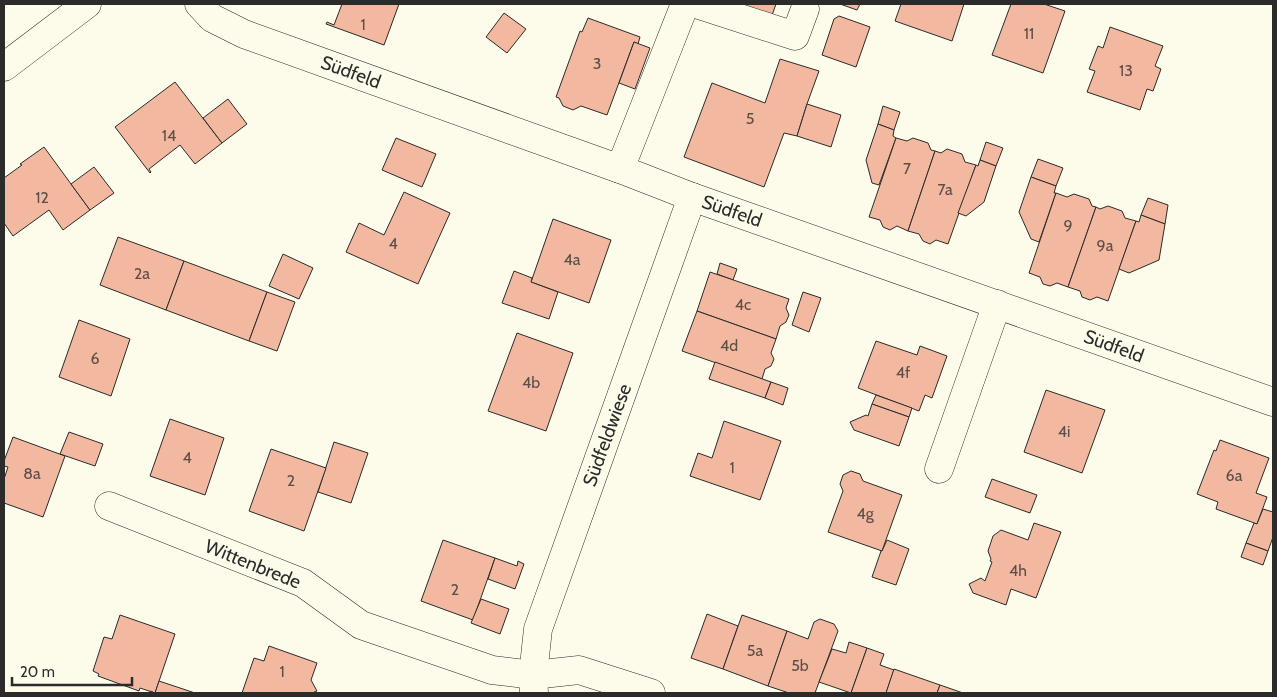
<svg xmlns="http://www.w3.org/2000/svg" width="1277" height="697" font-family="Cabin,sans-serif">
  <style>
    .building { fill: #f2b8a0; stroke: #2b2b2b }
    .lines { fill: none; stroke-linecap: round; stroke-linejoin: round }
    .minor-casing { stroke: #2b2b2b; stroke-width: 29 }
    .minor { stroke: #fdfbea; stroke-width: 28 }
    .labels { text-anchor: middle; dominant-baseline: central; stroke-width: 4; stroke-linejoin: round; paint-order: stroke }
    .number-label { font-size: 16px; fill: #5d4e48 }
    .street-label { font-size: 19px; fill: #2b2b2b; stroke: #fdfbea }
  </style>
  <rect width="100%" height="100%" fill="#fdfbea"/>
  <g class="building">
    <path d="M 342,4 L 399,4 L 384,45 L 326,24 L 327,22 L 334,25 Z"/>
    <path d="M 738,4 L 776,4 L 770,21 Z"/>
    <path d="M 840,4 L 860,4 L 857,10 Z"/>
    <path d="M 901,4 L 964,4 L 952,41 L 895,21 Z"/>
    <path d="M 1011,4 L 1044,4 L 1065,11 L 1043,73 L 992,55 Z"/>
    <path d="M 504,13 L 526,29 L 507,53 L 486,37 Z"/>
    <path d="M 839,16 L 870,27 L 856,67 L 822,55 L 834,19 Z"/>
    <path d="M 588,18 L 640,37 L 638,44 L 634,42 L 607,115 L 581,106 L 573,110 L 563,106 L 559,98 L 556,97 L 580,31 L 582,32 Z"/>
    <path d="M 1110,27 L 1163,46 L 1155,66 L 1161,69 L 1153,91 L 1147,89 L 1140,110 L 1087,92 L 1095,71 L 1089,69 L 1098,46 L 1103,48 Z"/>
    <path d="M 634,42 L 650,48 L 635,89 L 619,83 Z"/>
    <path d="M 780,59 L 819,71 L 807,104 L 797,136 L 784,133 L 764,187 L 684,157 L 712,83 L 765,103 Z"/>
    <path d="M 175,82 L 222,143 L 195,164 L 180,145 L 149,169 L 151,172 L 150,173 L 115,127 Z"/>
    <path d="M 228,99 L 247,124 L 222,143 L 203,118 Z"/>
    <path d="M 807,104 L 841,115 L 831,147 L 797,136 Z"/>
    <path d="M 883,106 L 900,112 L 894,130 L 878,124 Z"/>
    <path d="M 878,124 L 894,130 L 893,136 L 896,138 L 879,185 L 872,183 L 866,160 Z"/>
    <path d="M 396,138 L 436,154 L 422,187 L 382,170 Z"/>
    <path d="M 896,138 L 907,141 L 913,138 L 928,143 L 931,150 L 935,151 L 908,231 L 897,226 L 890,230 L 883,227 L 880,220 L 869,217 Z"/>
    <path d="M 986,142 L 1003,148 L 996,166 L 980,160 Z"/>
    <path d="M 44,147 L 90,210 L 63,230 L 49,210 L 13,236 L 4,223 L 4,178 L 22,165 L 20,164 Z"/>
    <path d="M 947,149 L 962,154 L 965,162 L 976,165 L 948,244 L 936,240 L 930,244 L 923,241 L 919,234 L 908,231 L 935,151 L 941,153 Z"/>
    <path d="M 1038,159 L 1063,168 L 1056,186 L 1031,177 Z"/>
    <path d="M 980,160 L 996,166 L 984,202 L 966,216 L 958,213 L 976,165 L 978,166 Z"/>
    <path d="M 94,167 L 114,193 L 90,210 L 71,184 Z"/>
    <path d="M 1031,177 L 1056,186 L 1054,193 L 1056,193 L 1039,242 L 1031,239 L 1019,212 Z"/>
    <path d="M 404,192 L 450,213 L 418,284 L 346,252 L 359,223 L 384,235 Z"/>
    <path d="M 1056,193 L 1067,197 L 1074,194 L 1089,199 L 1092,206 L 1096,207 L 1068,287 L 1057,283 L 1050,286 L 1043,284 L 1040,277 L 1029,273 Z"/>
    <path d="M 1148,198 L 1168,205 L 1165,224 L 1141,215 Z"/>
    <path d="M 1108,206 L 1122,211 L 1125,218 L 1136,221 L 1108,301 L 1097,297 L 1090,300 L 1082,297 L 1080,291 L 1068,287 L 1096,207 L 1100,209 Z"/>
    <path d="M 1141,215 L 1165,224 L 1159,260 L 1129,273 L 1119,269 L 1136,221 L 1139,222 Z"/>
    <path d="M 553,219 L 611,240 L 589,303 L 531,282 Z"/>
    <path d="M 118,237 L 184,261 L 166,310 L 100,285 Z"/>
    <path d="M 283,254 L 313,268 L 299,299 L 269,286 Z"/>
    <path d="M 184,261 L 267,292 L 249,341 L 166,310 Z"/>
    <path d="M 720,263 L 737,269 L 733,280 L 717,274 Z"/>
    <path d="M 514,271 L 532,278 L 531,282 L 558,292 L 549,319 L 502,303 Z"/>
    <path d="M 710,272 L 789,299 L 786,308 L 789,315 L 786,322 L 780,326 L 776,339 L 697,311 Z"/>
    <path d="M 267,292 L 295,302 L 277,351 L 249,341 Z"/>
    <path d="M 803,292 L 821,298 L 809,332 L 792,325 Z"/>
    <path d="M 697,311 L 776,339 L 771,353 L 774,359 L 771,366 L 765,369 L 762,379 L 682,351 Z"/>
    <path d="M 79,320 L 130,339 L 111,396 L 59,377 Z"/>
    <path d="M 517,333 L 573,353 L 546,431 L 488,411 Z"/>
    <path d="M 876,341 L 917,355 L 920,346 L 947,356 L 932,398 L 925,395 L 919,411 L 858,388 Z"/>
    <path d="M 715,362 L 771,382 L 765,398 L 709,379 Z"/>
    <path d="M 771,382 L 788,388 L 783,405 L 765,398 Z"/>
    <path d="M 1046,390 L 1105,410 L 1082,473 L 1024,452 Z"/>
    <path d="M 876,395 L 912,408 L 909,417 L 872,404 Z"/>
    <path d="M 872,404 L 909,417 L 899,446 L 854,430 L 850,422 L 866,415 L 868,416 Z"/>
    <path d="M 170,419 L 224,438 L 205,495 L 150,476 Z"/>
    <path d="M 724,421 L 781,441 L 760,500 L 690,476 L 698,453 L 712,458 Z"/>
    <path d="M 69,432 L 103,444 L 95,466 L 60,454 Z"/>
    <path d="M 13,437 L 65,456 L 43,517 L 4,503 L 4,479 L 8,467 L 4,466 L 4,461 Z"/>
    <path d="M 1220,440 L 1269,458 L 1256,493 L 1267,497 L 1257,524 L 1216,509 L 1218,502 L 1197,494 L 1214,450 L 1216,451 Z"/>
    <path d="M 334,442 L 368,453 L 351,503 L 318,492 Z"/>
    <path d="M 271,449 L 326,468 L 304,531 L 249,511 Z"/>
    <path d="M 851,471 L 860,474 L 863,481 L 902,495 L 882,551 L 828,532 L 843,491 L 840,484 L 843,475 Z"/>
    <path d="M 992,479 L 1037,495 L 1030,513 L 985,497 Z"/>
    <path d="M 1263,509 L 1273,512 L 1273,537 L 1268,551 L 1246,543 L 1254,523 L 1257,524 Z"/>
    <path d="M 1034,523 L 1061,532 L 1036,598 L 1011,589 L 1006,605 L 973,593 L 969,584 L 981,578 L 985,581 L 992,562 L 990,561 L 991,559 L 988,551 L 993,536 L 1001,530 L 1028,540 Z"/>
    <path d="M 443,540 L 495,558 L 473,620 L 421,601 Z"/>
    <path d="M 887,540 L 909,549 L 896,585 L 872,577 L 881,551 L 882,551 Z"/>
    <path d="M 1246,543 L 1268,551 L 1263,565 L 1241,557 Z"/>
    <path d="M 495,558 L 517,566 L 518,561 L 524,564 L 515,589 L 488,579 Z"/>
    <path d="M 481,599 L 509,609 L 500,634 L 471,623 Z"/>
    <path d="M 707,614 L 738,626 L 723,669 L 691,658 Z"/>
    <path d="M 120,615 L 175,634 L 155,693 L 140,688 L 139,691 L 98,676 L 99,674 L 93,671 L 104,637 L 112,639 Z"/>
    <path d="M 742,615 L 787,631 L 768,686 L 723,669 Z"/>
    <path d="M 820,619 L 834,624 L 838,631 L 815,693 L 789,693 L 768,686 L 787,631 L 808,639 L 814,622 Z"/>
    <path d="M 849,642 L 867,648 L 851,693 L 819,682 L 832,649 L 846,653 Z"/>
    <path d="M 269,646 L 317,663 L 311,680 L 317,691 L 312,693 L 242,693 L 254,658 L 264,661 Z"/>
    <path d="M 867,648 L 884,654 L 880,665 L 894,670 L 886,693 L 851,693 Z"/>
    <path d="M 894,669 L 940,685 L 937,693 L 886,693 Z"/>
    <path d="M 159,681 L 195,693 L 149,693 L 150,691 L 155,693 Z"/>
    <path d="M 940,685 L 963,693 L 937,693 Z"/>
  </g>
  <g class="lines">
    <defs>
      <g id="minor">
        <path d="M 199,4 L 212,18 L 244,34 L 620,169 L 692,197 L 1273,402"/>
        <path d="M 696,4 L 795,36 L 805,9"/>
        <path d="M 4,67 L 87,4"/>
        <path d="M 620,169 L 685,4"/>
        <path d="M 939,469 L 997,304"/>
        <path d="M 109,506 L 303,583 L 361,625 L 492,670 L 533,675 L 579,670 L 651,693"/>
        <path d="M 534,693 L 533,675 L 538,629 L 692,197"/>
      </g>
    </defs>
    <use href="#minor" class="minor-casing"/>
    <use href="#minor" class="minor"/>
  </g>
  <g class="labels">
    <g class="number-label">
      <text x="363" y="24">1</text>
      <text x="1029" y="33">11</text>
      <text x="597" y="63">3</text>
      <text x="1126" y="70">13</text>
      <text x="750" y="118">5</text>
      <text x="169" y="135">14</text>
      <text x="907" y="168">7</text>
      <text x="945" y="189">7a</text>
      <text x="42" y="197">12</text>
      <text x="1068" y="225">9</text>
      <text x="393" y="243">4</text>
      <text x="1105" y="245">9a</text>
      <text x="572" y="259">4a</text>
      <text x="142" y="273">2a</text>
      <text x="743" y="304">4c</text>
      <text x="729" y="345">4d</text>
      <text x="95" y="358">6</text>
      <text x="903" y="372">4f</text>
      <text x="531" y="382">4b</text>
      <text x="1064" y="431">4i</text>
      <text x="187" y="457">4</text>
      <text x="732" y="467">1</text>
      <text x="32" y="473">8a</text>
      <text x="1234" y="475">6a</text>
      <text x="291" y="480">2</text>
      <text x="865" y="513">4g</text>
      <text x="1018" y="570">4h</text>
      <text x="455" y="589">2</text>
      <text x="755" y="650">5a</text>
      <text x="800" y="665">5b</text>
      <text x="282" y="671">1</text>
    </g>
    <g class="street-label">
      <text transform="translate(351 72) rotate(20)">Südfeld</text>
      <text transform="translate(732 211) rotate(19)">Südfeld</text>
      <text transform="translate(1114 346) rotate(20)">Südfeld</text>
      <text transform="translate(607 435) rotate(-70)">Südfeldwiese</text>
      <text transform="translate(253 564) rotate(22)">Wittenbrede</text>
    </g>
  </g>
  <rect width="1277" height="697" fill="none" stroke="#2b2b2b" stroke-width="10"/>
  <path d="M12 677v8h120v-8" fill="none" stroke="#2b2b2b" stroke-width="2.5"/>
  <text x="20" y="677" font-size="15" fill="#2b2b2b" stroke="#fdfbea" stroke-width="4" paint-order="stroke">20 m</text>
</svg>
